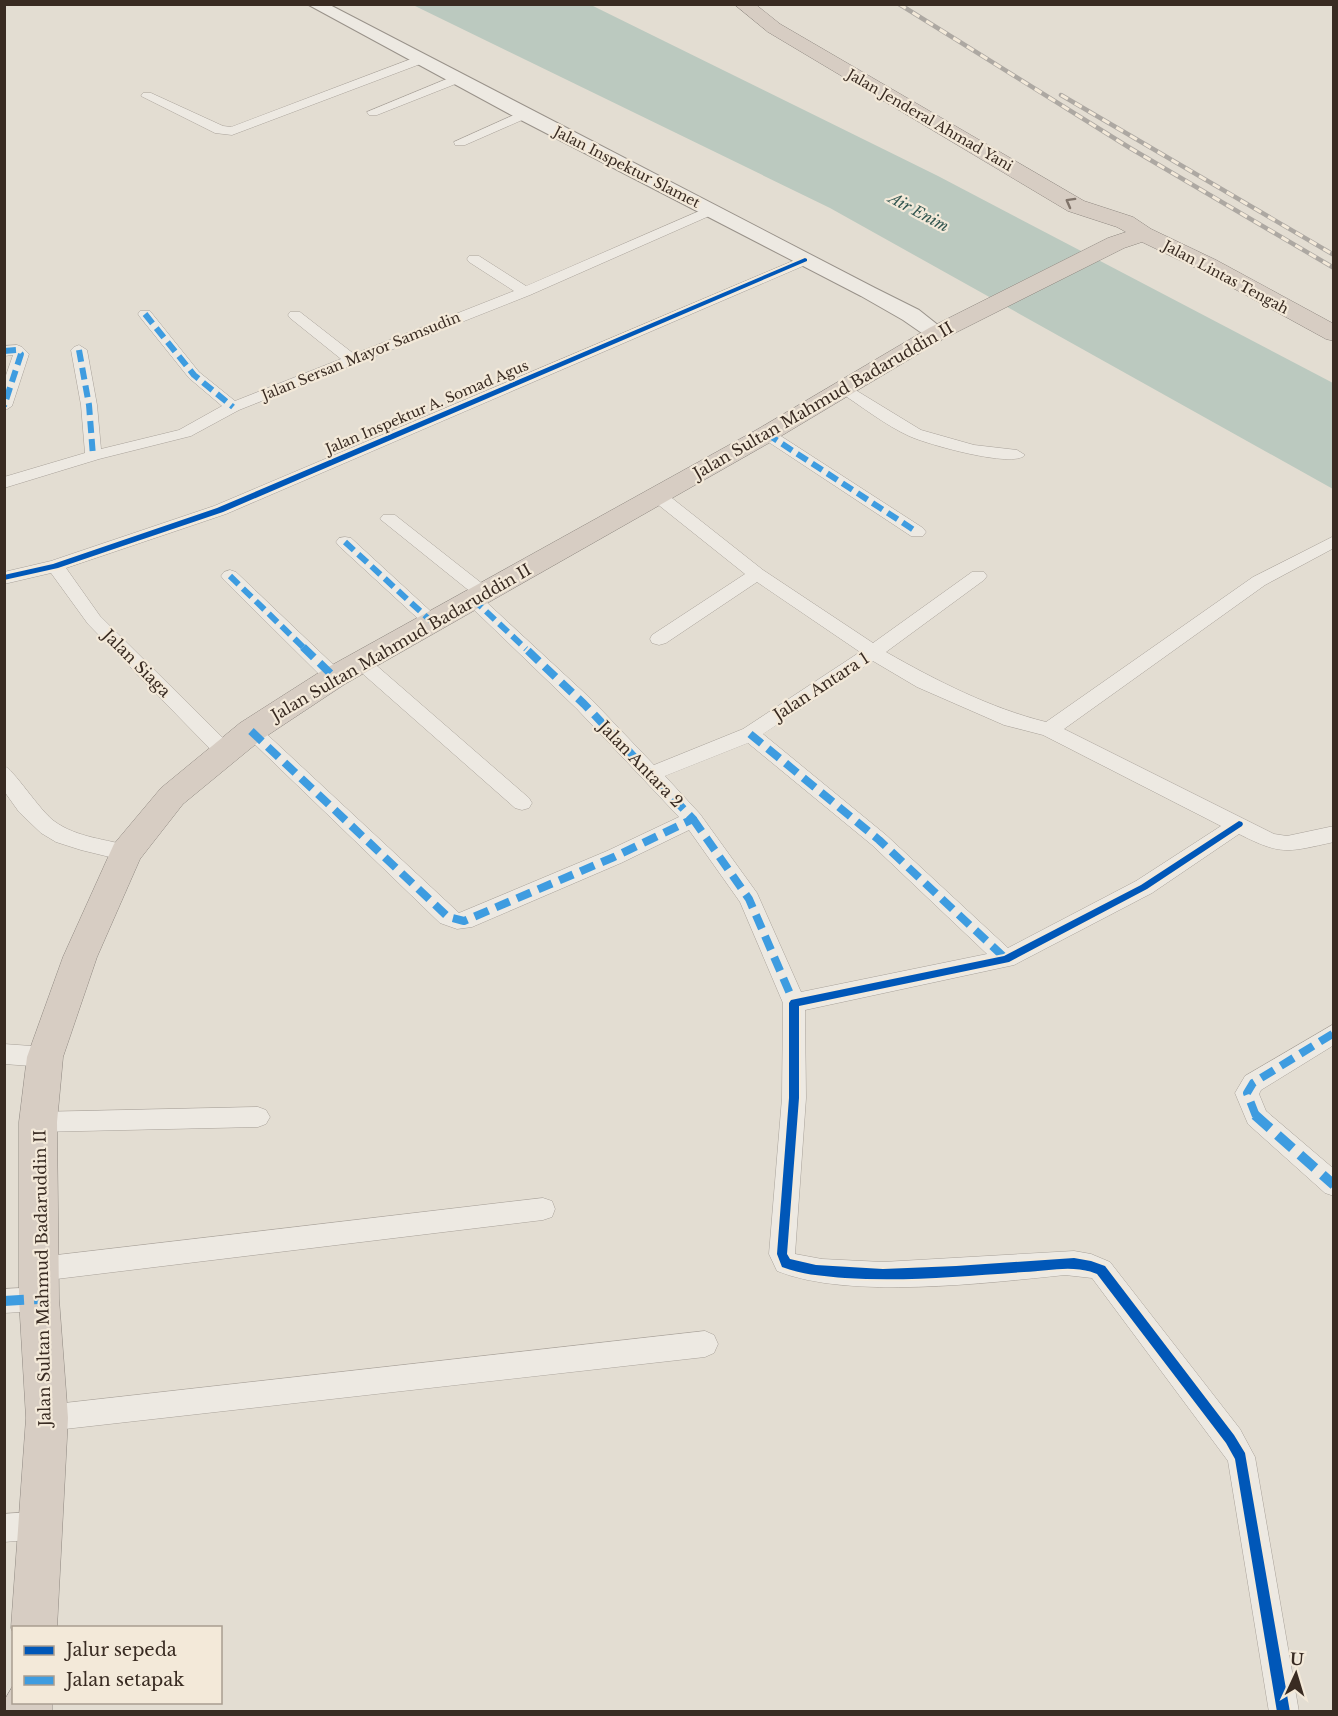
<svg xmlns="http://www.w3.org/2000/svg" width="1338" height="1716" font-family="'Libre Baskerville',serif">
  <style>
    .water { fill: #bbc9bf }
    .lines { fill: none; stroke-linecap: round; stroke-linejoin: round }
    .street-casing { stroke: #a9a29a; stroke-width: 1 }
    .secondary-casing { stroke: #99928a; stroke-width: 2 }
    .highway-casing { stroke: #8f8881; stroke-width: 1 }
    .street { fill: #ede9e2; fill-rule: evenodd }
    .secondary { fill: #ede9e2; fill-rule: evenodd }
    .highway { fill: #d7cdc3; fill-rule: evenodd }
    .rail-casing { stroke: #ada8a2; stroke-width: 4.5 }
    .rail { stroke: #f3e9d9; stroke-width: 3; stroke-dasharray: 8; stroke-linecap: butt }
    .quiet-far2 { stroke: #3e9ce0; stroke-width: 6; stroke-dasharray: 12 6; stroke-linecap: butt }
    .quiet-far1 { stroke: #3e9ce0; stroke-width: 8; stroke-dasharray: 15 8; stroke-linecap: butt }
    .quiet { stroke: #3e9ce0; stroke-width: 10; stroke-dasharray: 20 10; stroke-linecap: butt }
    .cycleway-casing { stroke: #f3e9d9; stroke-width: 4 }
    .cycleway { fill: #0057b8; fill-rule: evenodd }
    .oneway { stroke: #80746a }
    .labels { text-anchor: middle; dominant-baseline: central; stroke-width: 4.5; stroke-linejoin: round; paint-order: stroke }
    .far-street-label { font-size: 14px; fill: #392b22; stroke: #f3e9d9 }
    .far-water-label { font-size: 15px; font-style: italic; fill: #335751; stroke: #f3e9d9 }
    .street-label { font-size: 16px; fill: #392b22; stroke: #f3e9d9 }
  </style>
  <rect width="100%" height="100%" fill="#e3ddd2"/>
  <path class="water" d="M 413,5 L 591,5 L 938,176 L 1333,383 L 1333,489 L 830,208 Z"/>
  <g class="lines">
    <defs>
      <g id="street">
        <path d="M 419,56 L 423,57 L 423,63 L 232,135 L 215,133 L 141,96 L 143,93 L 151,93 L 223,126 L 231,127 Z"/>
        <path d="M 454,76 L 460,80 L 458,83 L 377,115 L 369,115 L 367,112 Z"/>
        <path d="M 525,110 L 531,114 L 529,117 L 465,145 L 455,145 L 454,142 Z"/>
        <path d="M 711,206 L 718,210 L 716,213 L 530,295 L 239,410 L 191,436 L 99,459 L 4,488 L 4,477 L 85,453 L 81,405 L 71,350 L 74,347 L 79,345 L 87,350 L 97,405 L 101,449 L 179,430 L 222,406 L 189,378 L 140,317 L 138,314 L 140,311 L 150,311 L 199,372 L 235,401 L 341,359 L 290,318 L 288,315 L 290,312 L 300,312 L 354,354 L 514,291 L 469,262 L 467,259 L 469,256 L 479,256 L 526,286 Z"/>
        <path d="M 805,256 L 810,257 L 812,260 L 810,263 L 226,514 L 66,568 L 100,616 L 233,748 L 236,753 L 233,758 L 226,760 L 219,758 L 88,624 L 51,573 L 4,584 L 4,572 L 51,561 L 214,506 Z"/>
        <path d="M 17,345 L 22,347 L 29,354 L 12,406 L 4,411 L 4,381 L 13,355 L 4,356 L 4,346 Z"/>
        <path d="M 844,383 L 921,430 L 974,445 L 1017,450 L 1025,455 C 1014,469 926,444 909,436 C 885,425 861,406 838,391 L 836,388 L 838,385 Z"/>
        <path d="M 767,429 L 773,431 L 923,528 L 926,532 L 923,536 L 911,536 L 761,437 L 759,434 Z"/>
        <path d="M 657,490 L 663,491 L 763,570 L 873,643 L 972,572 L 984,572 L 987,576 L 984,580 L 886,652 C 937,681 990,708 1046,722 L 1253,577 L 1334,536 L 1334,548 L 1265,585 L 1064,729 L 1274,834 L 1287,836 L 1334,826 L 1334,842 C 1288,852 1282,856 1239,834 L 1152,893 L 1014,965 L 805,1010 L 806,1098 L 795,1254 L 822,1259 L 883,1262 L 1074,1251 L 1091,1254 L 1110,1262 L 1240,1429 L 1255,1457 L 1299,1712 L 1269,1712 L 1228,1461 L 1092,1278 L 1065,1275 C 987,1283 849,1300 777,1271 L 769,1254 L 782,1098 L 783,1003 L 740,902 L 689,830 L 621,863 L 472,927 L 457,929 L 440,923 L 241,731 L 244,726 L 251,724 L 258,726 L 459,913 L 607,851 L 679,817 L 577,709 L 467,603 L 464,599 L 467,595 L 472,593 L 380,519 L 383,515 L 395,515 L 489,589 L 492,593 L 489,597 L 483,599 L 591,699 L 654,765 L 743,729 L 860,652 L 757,582 L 666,643 L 659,645 L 652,643 L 650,639 L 652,635 L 745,574 L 651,499 L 649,495 L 651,491 ZM 873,661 L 917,687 L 1004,725 L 1043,735 L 1221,826 L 1136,881 L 1008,948 L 886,835 L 763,734 ZM 748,743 L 872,845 L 987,954 L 801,992 L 757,893 L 700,814 L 665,776 Z"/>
        <path d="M 345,537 L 351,538 L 438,618 L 441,622 L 438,626 L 426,626 L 339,546 L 336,542 L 339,538 Z"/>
        <path d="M 230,570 L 236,572 L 341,672 L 343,677 L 341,682 L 334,683 L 327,682 L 224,580 L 221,576 L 224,572 Z"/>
        <path d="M 362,657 L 369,659 L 529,798 L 532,803 L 529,808 L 522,810 L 515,808 L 355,667 L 353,663 L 355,659 Z"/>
        <path d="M 4,766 C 13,768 39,810 54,821 C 77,838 107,839 133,847 L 136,853 L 133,859 L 126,861 L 81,850 L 56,842 L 41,833 L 19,812 L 4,791 Z"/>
        <path d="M 1334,1024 L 1334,1045 L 1261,1090 L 1259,1094 L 1266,1111 L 1334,1169 L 1334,1196 L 1325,1193 L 1248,1124 L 1235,1093 L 1245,1076 Z"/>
        <path d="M 4,1044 L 45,1047 L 53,1050 L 57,1057 L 53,1064 L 45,1067 L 4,1064 Z"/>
        <path d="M 258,1107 L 266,1110 L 270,1117 L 266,1124 L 258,1127 L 38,1132 L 30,1129 L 26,1122 L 30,1115 L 38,1112 Z"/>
        <path d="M 543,1198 L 552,1201 L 555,1209 L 552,1217 L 543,1220 L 40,1281 L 31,1277 L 27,1269 L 31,1261 L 40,1257 Z"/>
        <path d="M 39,1287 L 48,1290 L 52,1299 L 48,1308 L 39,1311 L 4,1313 L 4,1289 Z"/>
        <path d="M 705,1331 L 714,1335 L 718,1344 L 714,1353 L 705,1357 L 47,1431 L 37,1427 L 33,1418 L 37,1409 L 47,1405 Z"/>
        <path d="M 41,1511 L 51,1515 L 55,1525 L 51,1535 L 41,1539 L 4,1542 L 4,1514 Z"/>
      </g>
      <path id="secondary" d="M 307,4 L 328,4 L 875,288 L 919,310 L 948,333 L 945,338 L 937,339 L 929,338 L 903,320 L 861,296 L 515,117 Z"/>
      <g id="highway">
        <path d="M 734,4 L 755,4 L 780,24 L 1084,201 L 1133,217 L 1151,229 L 1216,260 L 1334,324 L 1334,341 L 1326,339 L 1200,270 L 1142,242 L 1124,248 L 945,338 L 776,439 L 345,684 L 262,739 L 183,804 L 140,859 L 97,957 L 63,1057 L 57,1122 L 59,1299 L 68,1418 L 57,1628 L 14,1628 L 14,1635 L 11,1628 L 26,1418 L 19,1299 L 19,1122 L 27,1057 L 63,957 L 114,844 L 161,788 L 240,723 L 323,670 L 758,429 L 929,328 L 1108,238 L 1126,232 L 1117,227 L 1068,211 L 768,32 Z"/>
        <path d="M 14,1684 L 14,1702 L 52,1702 L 52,1712 L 4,1712 L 4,1701 Z"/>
      </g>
    </defs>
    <use href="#street" class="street-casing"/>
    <use href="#secondary" class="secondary-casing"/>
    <use href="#highway" class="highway-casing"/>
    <use href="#street" class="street"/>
    <use href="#secondary" class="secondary"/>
    <use href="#highway" class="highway"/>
    <defs>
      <g id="rail">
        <path d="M 899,4 L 1130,148 L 1334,268"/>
        <path d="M 1061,95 L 1334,255"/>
      </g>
    </defs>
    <use href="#rail" class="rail-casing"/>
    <use href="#rail" class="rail"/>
    <g class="quiet-far2">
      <path d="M 145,314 L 194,375 L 233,407"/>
      <path d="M 79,350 L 89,405 L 93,456"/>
      <path d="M 4,351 L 17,350 L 21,354 L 4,406"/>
      <path d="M 767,434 L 917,532"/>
      <path d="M 345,542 L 432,622"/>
      <path d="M 230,576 L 305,649"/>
      <path d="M 473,599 L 526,649"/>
    </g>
    <g class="quiet-far1">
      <path d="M 303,647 L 334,677"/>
      <path d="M 251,731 L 448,917 L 464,921 L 614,857 L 693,819 L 584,704 L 524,647"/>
      <path d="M 750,734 L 879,840 L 1006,959"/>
      <path d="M 693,819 L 749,899 L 794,1003"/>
      <path d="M 1256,1116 L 1247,1093 L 1253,1083 L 1334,1033"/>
    </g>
    <g class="quiet">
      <path d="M 1255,1115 L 1334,1185"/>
      <path d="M 4,1301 L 39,1299"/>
    </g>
    <defs>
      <g id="cycleway">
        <path d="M 805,258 L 807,259 L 807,261 L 223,512 L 58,568 L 4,580 L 4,575 L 53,564 L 217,508 Z"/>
        <path d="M 1239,821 L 1242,822 L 1243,824 L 1242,826 L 1147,889 L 1009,962 L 799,1006 L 799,1098 L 787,1254 L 790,1259 L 816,1265 L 883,1269 L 956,1266 L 1074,1258 L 1091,1261 L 1105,1266 L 1234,1435 L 1245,1453 L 1290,1712 L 1277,1712 L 1235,1459 L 1226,1443 L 1097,1274 C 1073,1264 1049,1271 1024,1272 C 965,1276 905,1282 845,1278 C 823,1276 803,1275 782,1267 L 777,1254 L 789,1098 L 789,1003 L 791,1000 L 1004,956 L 1141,885 Z"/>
      </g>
    </defs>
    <use href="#cycleway" class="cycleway-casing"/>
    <use href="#cycleway" class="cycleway"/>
  </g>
  <defs><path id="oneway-chevron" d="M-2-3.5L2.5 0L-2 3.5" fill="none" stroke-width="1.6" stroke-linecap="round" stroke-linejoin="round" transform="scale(1.5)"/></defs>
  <use class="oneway" href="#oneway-chevron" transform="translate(1070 202) rotate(-151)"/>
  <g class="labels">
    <g class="far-street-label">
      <text transform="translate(930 120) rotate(30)">Jalan Jenderal Ahmad Yani</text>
      <text transform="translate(627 167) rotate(27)">Jalan Inspektur Slamet</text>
      <text transform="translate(1226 277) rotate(28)">Jalan Lintas Tengah</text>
      <text transform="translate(361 356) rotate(-22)">Jalan Sersan Mayor Samsudin</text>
      <text transform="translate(427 407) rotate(-23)">Jalan Inspektur A. Somad Agus</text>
    </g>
    <g class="far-water-label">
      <text transform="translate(919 212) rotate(28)">Air Enim</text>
    </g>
    <g class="street-label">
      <text transform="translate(823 400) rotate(-30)">Jalan Sultan Mahmud Badaruddin II</text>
      <text transform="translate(401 642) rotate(-30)">Jalan Sultan Mahmud Badaruddin II</text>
      <text transform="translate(137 663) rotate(45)">Jalan Siaga</text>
      <text transform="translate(821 686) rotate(-33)">Jalan Antara 1</text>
      <text transform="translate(641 764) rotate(46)">Jalan Antara 2</text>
      <text transform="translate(42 1278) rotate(-91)">Jalan Sultan Mahmud Badaruddin II</text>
    </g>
  </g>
  <rect width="1338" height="1716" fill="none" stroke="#392b22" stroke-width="12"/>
  <rect x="12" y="1626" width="210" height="78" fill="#f3e9d9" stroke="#a99d90" stroke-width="1.5"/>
  <rect x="24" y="1646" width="30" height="9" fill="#0057b8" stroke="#a99d90" stroke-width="1.5"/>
  <text x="66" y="1656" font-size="18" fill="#392b22">Jalur sepeda</text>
  <rect x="24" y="1676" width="30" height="9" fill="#3e9ce0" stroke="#a99d90" stroke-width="1.5"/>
  <text x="66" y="1686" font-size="18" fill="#392b22">Jalan setapak</text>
  <g transform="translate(1296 1674) rotate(4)" stroke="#f3e9d9" stroke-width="4.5" paint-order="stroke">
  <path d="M0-4.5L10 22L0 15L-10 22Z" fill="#392b22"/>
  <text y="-9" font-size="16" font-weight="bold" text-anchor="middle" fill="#392b22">U</text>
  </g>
</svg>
